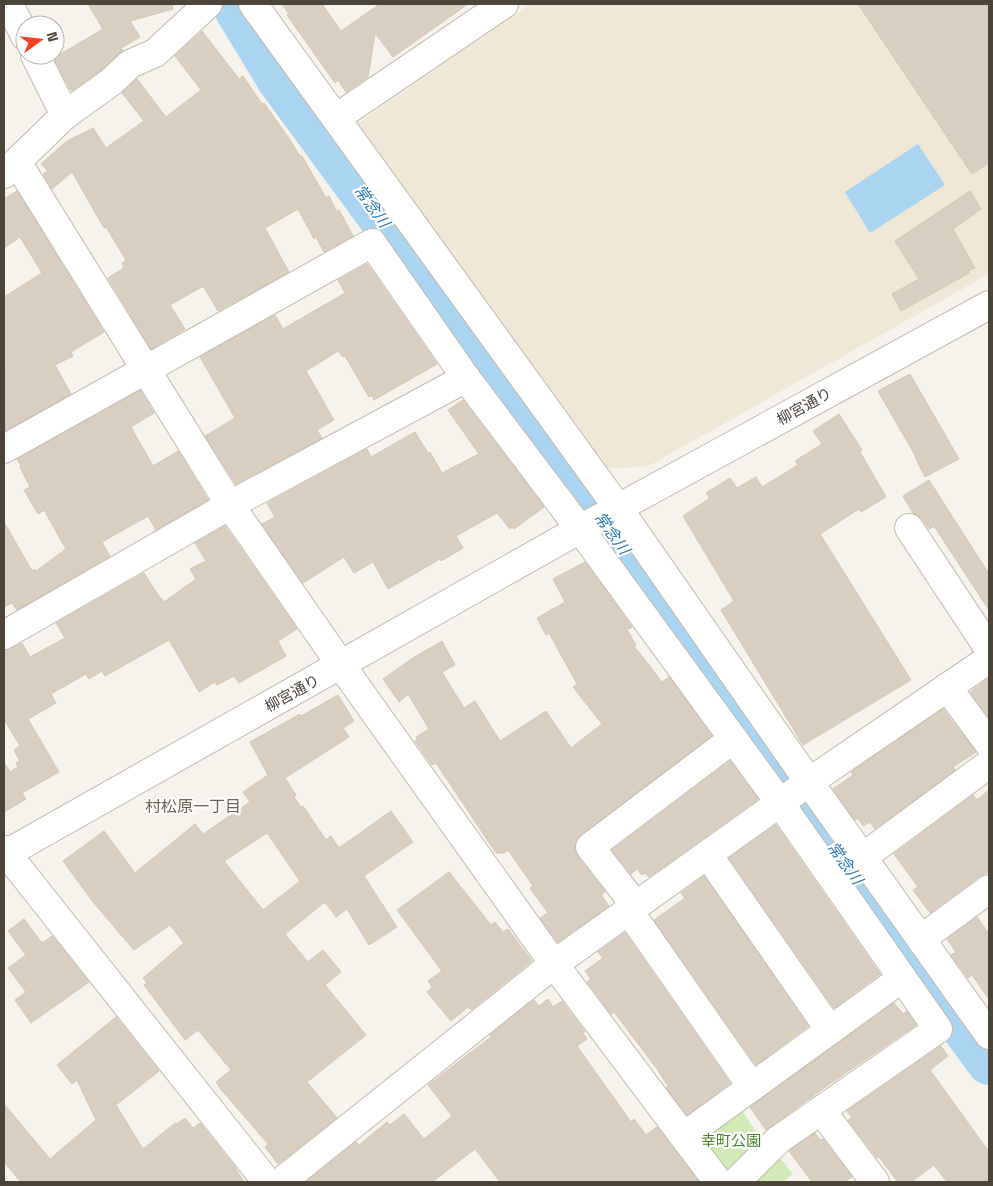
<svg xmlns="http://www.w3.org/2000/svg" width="993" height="1186" font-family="'Space Grotesk','Noto Sans JP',sans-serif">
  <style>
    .education { fill: #efe8d6 }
    .green { fill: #d2eab5 }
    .water { fill: #a9d4f2 }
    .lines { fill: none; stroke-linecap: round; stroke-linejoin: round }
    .river { stroke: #a9d4f2; stroke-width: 44 }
    .building { fill: #d8cfc1; stroke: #d3c7b4; fill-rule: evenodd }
    .minor-casing { stroke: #c2bbae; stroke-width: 30 }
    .minor { stroke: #fff; stroke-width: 28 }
    .labels { text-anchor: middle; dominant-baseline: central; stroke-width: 4.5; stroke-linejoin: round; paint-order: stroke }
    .street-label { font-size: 15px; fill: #4b4439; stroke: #fff }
    .park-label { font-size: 15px; fill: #4a7f2a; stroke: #fff }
    .water-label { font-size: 16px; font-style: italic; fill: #2e7ab2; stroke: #fff }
    .neighbourhood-label { font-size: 16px; fill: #6e6250; stroke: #fff }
  </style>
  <rect width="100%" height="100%" fill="#f6f3ec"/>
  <path class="education" d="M 530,4 L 989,4 L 989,274 L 647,467 L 607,468 L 357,124 Z"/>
  <g class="green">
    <path d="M 739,1106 L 762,1141 L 737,1170 L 725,1170 L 703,1143 L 705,1131 Z"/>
    <path d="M 780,1158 L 793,1174 L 783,1182 L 754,1182 Z"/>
  </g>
  <path class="water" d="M 918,144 L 945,185 L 870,233 L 845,192 Z"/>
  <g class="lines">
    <path class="river" d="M 233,4 L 279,80 L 670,613 L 709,675 L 900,942 L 989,1063"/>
  </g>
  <g class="building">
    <path d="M 88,4 L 172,4 L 173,9 L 130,21 L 140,37 L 121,48 L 123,50 L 101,70 L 72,91 L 70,89 L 54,58 L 103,29 Z"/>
    <path d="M 282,4 L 322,4 L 341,31 L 380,4 L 468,4 L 393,57 L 375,33 L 368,77 L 346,92 L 338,80 L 335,83 L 287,15 L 289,14 Z"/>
    <path d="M 858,4 L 989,4 L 989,163 L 972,174 Z"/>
    <path d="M 202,31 L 239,79 L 243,76 L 262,104 L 264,103 L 288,137 L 300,156 L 302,156 L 326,198 L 329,196 L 337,212 L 339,210 L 353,236 L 324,252 L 316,237 L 314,239 L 298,209 L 265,228 L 289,272 L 218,311 L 203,286 L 170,305 L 185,329 L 151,349 L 108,278 L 124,268 L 122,263 L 126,260 L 106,227 L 104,228 L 72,172 L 52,189 L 43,174 L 48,171 L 41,164 L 67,141 L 93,128 L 106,148 L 144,121 L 122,93 L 137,79 L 166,117 L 201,90 L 175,56 Z"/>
    <path d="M 17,191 L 104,332 L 71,352 L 73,356 L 55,365 L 71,394 L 5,431 L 4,297 L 42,273 L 20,237 L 4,248 L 4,199 Z"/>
    <path d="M 970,191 L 981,209 L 953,229 L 975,268 L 968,271 L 969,273 L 901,311 L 892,294 L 919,279 L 895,241 Z"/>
    <path d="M 367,264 L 437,364 L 374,400 L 372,395 L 369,397 L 345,356 L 343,357 L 338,351 L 306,371 L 334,420 L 317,430 L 322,438 L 236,484 L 205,436 L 235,418 L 200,357 L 275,315 L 283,329 L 345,293 L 338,280 Z"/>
    <path d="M 910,374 L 959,459 L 925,477 L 915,457 L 916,457 L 878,391 Z"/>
    <path d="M 140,390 L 154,413 L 131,427 L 153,466 L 178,451 L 208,500 L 156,530 L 148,516 L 102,542 L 110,556 L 17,610 L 12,603 L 4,607 L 4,522 L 32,571 L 34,569 L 36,571 L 66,549 L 44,510 L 38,514 L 24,490 L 30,487 L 20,467 L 21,466 L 17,459 Z"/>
    <path d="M 463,400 L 544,507 L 514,529 L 512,527 L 510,529 L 497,513 L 456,536 L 463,548 L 441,561 L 440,559 L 388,589 L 373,562 L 354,573 L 344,557 L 303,583 L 262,524 L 275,517 L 267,503 L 367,449 L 371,457 L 415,432 L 428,453 L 430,452 L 442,473 L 479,454 L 448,410 Z"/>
    <path d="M 839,414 L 862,450 L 860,452 L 886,497 L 861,512 L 859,509 L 820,534 L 911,680 L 803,745 L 721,610 L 734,601 L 683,516 L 710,498 L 706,493 L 730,478 L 737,488 L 756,477 L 762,487 L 798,465 L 795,461 L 822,444 L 813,431 Z"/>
    <path d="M 929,480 L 989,574 L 989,610 L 934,526 L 929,529 L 922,519 L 913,513 L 903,496 Z"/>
    <path d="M 225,526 L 297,629 L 278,641 L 286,656 L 239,683 L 234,676 L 217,685 L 215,682 L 199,692 L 169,640 L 105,676 L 102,671 L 89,679 L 86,674 L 51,694 L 56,703 L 28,719 L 59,772 L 22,793 L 26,799 L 4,812 L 4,762 L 10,772 L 18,767 L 16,763 L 20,761 L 14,750 L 20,746 L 4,719 L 4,651 L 22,643 L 30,657 L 65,638 L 56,623 L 144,573 L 160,598 L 161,598 L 164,602 L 196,579 L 190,569 L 206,561 L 195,543 Z"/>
    <path d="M 585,562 L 632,627 L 627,630 L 636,645 L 634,646 L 662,682 L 669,677 L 712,736 L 581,835 L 576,841 L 575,849 L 577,856 L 605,892 L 601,895 L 609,906 L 558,942 L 540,918 L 548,913 L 530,888 L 533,886 L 508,850 L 504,853 L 496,853 L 436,763 L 432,765 L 415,741 L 418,739 L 416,737 L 429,729 L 408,694 L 399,702 L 383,679 L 413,658 L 442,641 L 455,665 L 442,672 L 464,708 L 475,701 L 500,741 L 546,711 L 571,748 L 602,724 L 573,687 L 577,684 L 549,633 L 546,635 L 537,618 L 565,602 L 553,579 Z"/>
    <path d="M 989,678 L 989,718 L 970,692 Z"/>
    <path d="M 338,695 L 354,721 L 343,728 L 349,737 L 285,778 L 296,795 L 294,797 L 301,807 L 303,806 L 326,840 L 331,836 L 339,848 L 391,811 L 413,842 L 364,876 L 397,927 L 369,945 L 347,909 L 336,917 L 325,902 L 285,934 L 308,962 L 323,950 L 341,972 L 325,985 L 366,1035 L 307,1082 L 337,1118 L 278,1164 L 265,1147 L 268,1144 L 218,1086 L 219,1086 L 216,1082 L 231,1070 L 198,1030 L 185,1040 L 144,985 L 147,983 L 143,978 L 184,943 L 170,925 L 134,950 L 93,902 L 63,861 L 104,831 L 135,873 L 195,824 L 203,834 L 250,802 L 243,792 L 268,775 L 250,742 L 300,714 L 301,716 ZM 267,833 L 300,881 L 263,910 L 224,861 Z"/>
    <path d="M 943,709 L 976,752 L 953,767 L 955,770 L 875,829 L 870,822 L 863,826 L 858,818 L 855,820 L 833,789 L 853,775 L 851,772 Z"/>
    <path d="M 730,761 L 758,799 L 649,877 L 645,873 L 642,875 L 637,869 L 631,874 L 612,850 Z"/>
    <path d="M 989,790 L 989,872 L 980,876 L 930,913 L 913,890 L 918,887 L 894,854 L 973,795 L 977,800 Z"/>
    <path d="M 776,825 L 880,974 L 834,1008 L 729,858 Z"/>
    <path d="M 449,872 L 491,925 L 495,922 L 503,932 L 508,929 L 532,961 L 471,1010 L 468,1007 L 451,1021 L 427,992 L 432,987 L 428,981 L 442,971 L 397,910 Z"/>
    <path d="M 704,876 L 808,1026 L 756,1065 L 654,920 L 685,898 L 681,893 Z"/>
    <path d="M 977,917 L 989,934 L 989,999 L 972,975 L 968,978 L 951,955 L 956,952 L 947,939 Z"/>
    <path d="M 24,919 L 42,943 L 52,936 L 89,982 L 31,1023 L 15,1000 L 26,992 L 8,968 L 26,955 L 8,931 Z"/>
    <path d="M 625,933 L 730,1083 L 687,1115 L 666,1088 L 668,1086 L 657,1069 L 614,1012 L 611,1014 L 587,982 L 591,979 L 585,971 L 603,958 L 598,952 Z"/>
    <path d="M 548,999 L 553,1007 L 562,1001 L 585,1032 L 583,1033 L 587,1039 L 577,1046 L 631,1122 L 634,1119 L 646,1135 L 657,1127 L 699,1182 L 500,1182 L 475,1149 L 432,1182 L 306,1182 L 356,1142 L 359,1145 L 387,1122 L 390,1125 L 404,1114 L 424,1139 L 452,1116 L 428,1085 L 491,1037 L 490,1035 L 534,1000 L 539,1006 Z"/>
    <path d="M 894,1003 L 903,1014 L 907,1011 L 916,1025 L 828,1085 L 766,1130 L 750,1107 Z"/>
    <path d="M 116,1017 L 159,1071 L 116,1105 L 143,1149 L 175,1123 L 177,1124 L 185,1118 L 193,1128 L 200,1123 L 234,1166 L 244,1182 L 21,1182 L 4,1162 L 4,1104 L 50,1159 L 96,1120 L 77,1080 L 72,1084 L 57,1065 Z"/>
    <path d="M 941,1046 L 948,1056 L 930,1070 L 989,1152 L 989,1182 L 947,1182 L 934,1165 L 911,1182 L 898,1182 L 879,1157 L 877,1158 L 848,1120 L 852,1118 L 847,1111 Z"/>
    <path d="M 815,1133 L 820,1140 L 823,1139 L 852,1177 L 844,1182 L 812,1182 L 789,1151 Z"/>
  </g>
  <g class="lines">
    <defs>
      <g id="minor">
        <path d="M 9,4 L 25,36"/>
        <path d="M 253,4 L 618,508 L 809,782 L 989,1035"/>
        <path d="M 35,55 L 65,115"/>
        <path d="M 336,118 L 504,4"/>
        <path d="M 17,162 L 230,505 L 341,665 L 554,964 L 718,1182"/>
        <path d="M 4,174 L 65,115 L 111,82 L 130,64 L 155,53 L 208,4"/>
        <path d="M 4,449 L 372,243 L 466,378 L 580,529 L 780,803 L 938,1029 L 778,1140 L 736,1182"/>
        <path d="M 909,528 L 989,649"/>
        <path d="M 4,635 L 230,505 L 466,378"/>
        <path d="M 947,687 L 989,744"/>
        <path d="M 4,850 L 267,1182"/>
        <path d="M 4,855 L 580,529 L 989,305"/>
        <path d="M 708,855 L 830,1030"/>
        <path d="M 863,857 L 989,764"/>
        <path d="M 636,906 L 590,847 L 733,739"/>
        <path d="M 629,911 L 752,1087"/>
        <path d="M 921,939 L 989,889"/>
        <path d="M 821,1110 L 875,1182"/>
        <path d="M 684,1136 L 902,978"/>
        <path d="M 281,1182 L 554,964 L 809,782 L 989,659"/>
      </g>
    </defs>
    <use href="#minor" class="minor-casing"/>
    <use href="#minor" class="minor"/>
  </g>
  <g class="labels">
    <g class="street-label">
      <text transform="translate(804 406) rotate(-29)">柳宮通り</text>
      <text transform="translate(292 693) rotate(-29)">柳宮通り</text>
    </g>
    <g class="park-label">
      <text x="731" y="1140">幸町公園</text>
    </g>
    <g class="water-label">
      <text transform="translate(372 206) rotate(54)">常念川</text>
      <text transform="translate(612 533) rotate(54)">常念川</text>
      <text transform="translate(845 863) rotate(54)">常念川</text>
    </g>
    <g class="neighbourhood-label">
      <text x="193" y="806">村松原一丁目</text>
    </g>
  </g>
  <rect width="993" height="1186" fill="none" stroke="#4b4439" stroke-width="10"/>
  <g transform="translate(40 40) rotate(75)"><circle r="24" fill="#ffffff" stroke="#b7b4b0"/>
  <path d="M0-4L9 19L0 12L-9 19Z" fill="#fc3f1d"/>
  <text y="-8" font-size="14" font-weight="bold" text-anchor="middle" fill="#4b4439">N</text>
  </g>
</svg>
